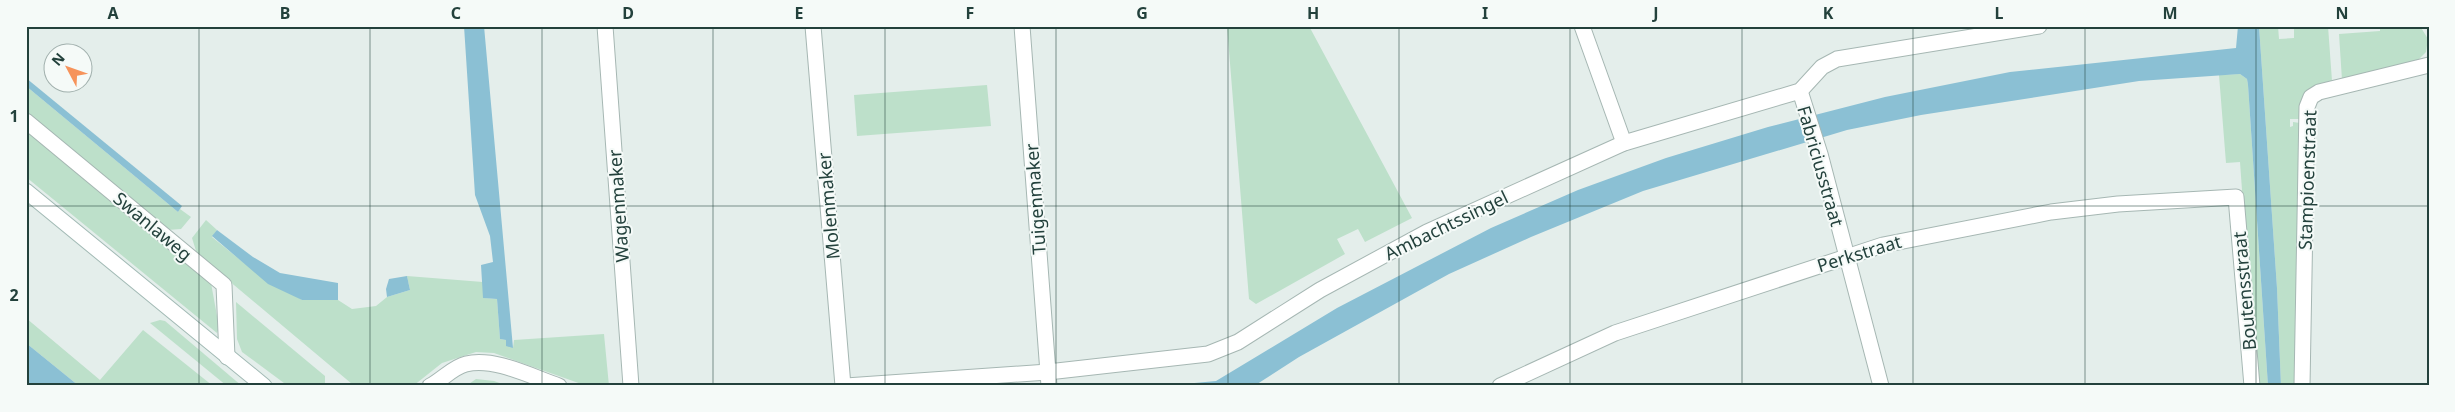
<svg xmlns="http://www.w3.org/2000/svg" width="2455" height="412" font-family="'Noto Sans',sans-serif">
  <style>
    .green { fill: #bde0ca }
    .water { fill: #8bc0d4 }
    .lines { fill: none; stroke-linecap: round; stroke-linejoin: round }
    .street-casing { stroke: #a6b7b3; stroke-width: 17 }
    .secondary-casing { stroke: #a2bab5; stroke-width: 17 }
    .street { stroke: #fff; stroke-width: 15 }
    .secondary { stroke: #fff; stroke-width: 15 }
    .grid { fill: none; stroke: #23413c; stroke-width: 1; stroke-opacity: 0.55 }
    .labels { text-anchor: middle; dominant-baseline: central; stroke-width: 4; stroke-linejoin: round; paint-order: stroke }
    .street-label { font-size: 18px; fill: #23413c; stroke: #f5faf8 }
    .neatline { fill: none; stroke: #23413c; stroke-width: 2 }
    .grid-label { font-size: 16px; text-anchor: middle; font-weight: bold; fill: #23413c }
  </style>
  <rect width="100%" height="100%" fill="#e4eeeb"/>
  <g class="green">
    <path d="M 1227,26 L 1309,26 L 1412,218 L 1365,242 L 1358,229 L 1337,239 L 1345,254 L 1256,304 L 1249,299 Z"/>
    <path d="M 2259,26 L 2278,26 L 2279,39 L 2294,38 L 2294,28 L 2287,28 L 2287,26 L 2328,26 L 2332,81 C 2305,86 2301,92 2300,119 L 2290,119 L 2290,127 L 2293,126 L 2293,122 L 2300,123 L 2295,386 L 2281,386 L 2277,288 Z"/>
    <path d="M 2380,26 L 2420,26 L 2428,39 L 2426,52 L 2415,63 L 2342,80 L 2339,34 L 2380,31 Z"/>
    <path d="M 2240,74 L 2247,79 L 2248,85 L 2268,386 L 2256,386 L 2240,162 L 2226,163 L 2219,75 Z"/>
    <path d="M 987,85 L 991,126 L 857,136 L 854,95 Z"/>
    <path d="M 26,86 L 178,212 L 180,209 L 191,217 L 181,229 L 167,230 L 26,113 Z"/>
    <path d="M 26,131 L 211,283 L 219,327 L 217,333 L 26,177 Z"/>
    <path d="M 206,220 L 217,230 L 212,237 L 244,263 L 302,300 L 338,300 L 352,309 L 376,306 L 387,297 L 410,290 L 407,276 L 483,282 L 484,298 L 497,299 L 500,339 L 506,340 L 513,348 L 514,340 L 604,334 L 609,386 L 587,386 L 494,353 L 476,352 L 442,363 L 413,386 L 359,386 L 352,384 L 197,254 L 192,238 Z"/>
    <path d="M 236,302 L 325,376 L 325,386 L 288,386 L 242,352 L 237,339 Z"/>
    <path d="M 26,318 L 100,380 L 143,330 L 213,386 L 79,386 L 26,343 Z"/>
    <path d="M 160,320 L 165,321 L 242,386 L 227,386 L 150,323 Z"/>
    <path d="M 476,379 L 494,381 L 508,386 L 466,386 Z"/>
  </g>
  <g class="water">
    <path d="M 464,26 L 484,26 L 513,348 L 506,346 L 506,340 L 500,339 L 497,299 L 483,298 L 481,265 L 493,262 L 490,236 L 475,195 Z"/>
    <path d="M 2238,26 L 2259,26 L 2277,288 L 2281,386 L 2268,386 L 2248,85 L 2247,79 L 2240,74 L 2139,81 L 1921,115 L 1847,130 L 1643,191 L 1531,237 L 1449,274 L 1299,357 L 1254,386 L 1162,386 L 1216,381 L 1337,308 L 1491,228 L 1578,190 L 1666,158 L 1768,127 L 1885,97 L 2010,72 L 2236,48 Z"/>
    <path d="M 26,78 L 182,206 L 178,212 L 26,86 Z"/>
    <path d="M 217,230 L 253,257 L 280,273 L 338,283 L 338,300 L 302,300 L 268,284 L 212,236 Z"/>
    <path d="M 407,276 L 410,290 L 387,297 L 386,289 L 389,279 Z"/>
    <path d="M 26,343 L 79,386 L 26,386 Z"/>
  </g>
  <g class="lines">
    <defs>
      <g id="street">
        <path d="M 605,26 L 631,386"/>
        <path d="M 813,26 L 843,386"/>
        <path d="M 1022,26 L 1049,386"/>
        <path d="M 1582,26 L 1624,143"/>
        <path d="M 1800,91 L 1820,154 L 1881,386"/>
        <path d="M 26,121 L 224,285 L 227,357"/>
        <path d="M 430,386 C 442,380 453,367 466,364 C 495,357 532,377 559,386"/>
        <path d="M 846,386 L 1048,372 L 1208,354 L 1238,342 L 1320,290 L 1427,232 L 1624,143 L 1800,91 L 1822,67 L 1837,59 L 2039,26"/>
        <path d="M 1500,386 L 1615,333 L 1883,245 L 2051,212 L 2118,204 L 2236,197 L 2252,386"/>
        <path d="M 2302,386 L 2307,107 L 2311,97 L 2319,92 L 2429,65"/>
      </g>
      <path id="secondary" d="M 26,191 L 264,386"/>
    </defs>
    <use href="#street" class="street-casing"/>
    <use href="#secondary" class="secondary-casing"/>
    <use href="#street" class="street"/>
    <use href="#secondary" class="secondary"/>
  </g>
  <path class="grid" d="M 199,26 L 199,386M 370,26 L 370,386M 542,26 L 542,386M 713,26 L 713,386M 885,26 L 885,386M 1056,26 L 1056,386M 1228,26 L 1228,386M 1399,26 L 1399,386M 1570,26 L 1570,386M 1742,26 L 1742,386M 1913,26 L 1913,386M 2085,26 L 2085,386M 2256,26 L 2256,386M 26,206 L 2429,206"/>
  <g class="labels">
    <g class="street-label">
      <text transform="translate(1821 166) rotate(74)">Fabriciusstraat</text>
      <text transform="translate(2307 180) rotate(-88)">Stampioenstraat</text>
      <text transform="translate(1035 199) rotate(-94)">Tuigenmaker</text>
      <text transform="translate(618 206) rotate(-94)">Wagenmaker</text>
      <text transform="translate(828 206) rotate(-95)">Molenmaker</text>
      <text transform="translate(1446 225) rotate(-26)">Ambachtssingel</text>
      <text transform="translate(153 226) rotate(40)">Swanlaweg</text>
      <text transform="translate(1859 253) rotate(-17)">Perkstraat</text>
      <text transform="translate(2244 291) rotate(-95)">Boutensstraat</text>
    </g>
  </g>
  <rect width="2455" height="412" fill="none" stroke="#f5faf8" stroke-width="55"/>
  <g transform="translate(68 68) rotate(311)"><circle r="24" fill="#f5faf8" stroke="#a1b0ad"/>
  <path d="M0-4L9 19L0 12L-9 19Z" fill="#f6935b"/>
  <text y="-8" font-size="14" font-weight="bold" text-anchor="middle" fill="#23413c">N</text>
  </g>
  <rect x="28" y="28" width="2400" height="356" class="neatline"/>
  <g class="grid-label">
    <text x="113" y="19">A</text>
    <text x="285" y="19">B</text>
    <text x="456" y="19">C</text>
    <text x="628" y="19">D</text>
    <text x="799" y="19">E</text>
    <text x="970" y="19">F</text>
    <text x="1142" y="19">G</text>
    <text x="1313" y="19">H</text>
    <text x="1485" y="19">I</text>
    <text x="1656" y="19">J</text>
    <text x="1828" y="19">K</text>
    <text x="1999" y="19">L</text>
    <text x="2170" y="19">M</text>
    <text x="2342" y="19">N</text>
    <text x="14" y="122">1</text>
    <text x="14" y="301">2</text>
  </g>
</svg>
